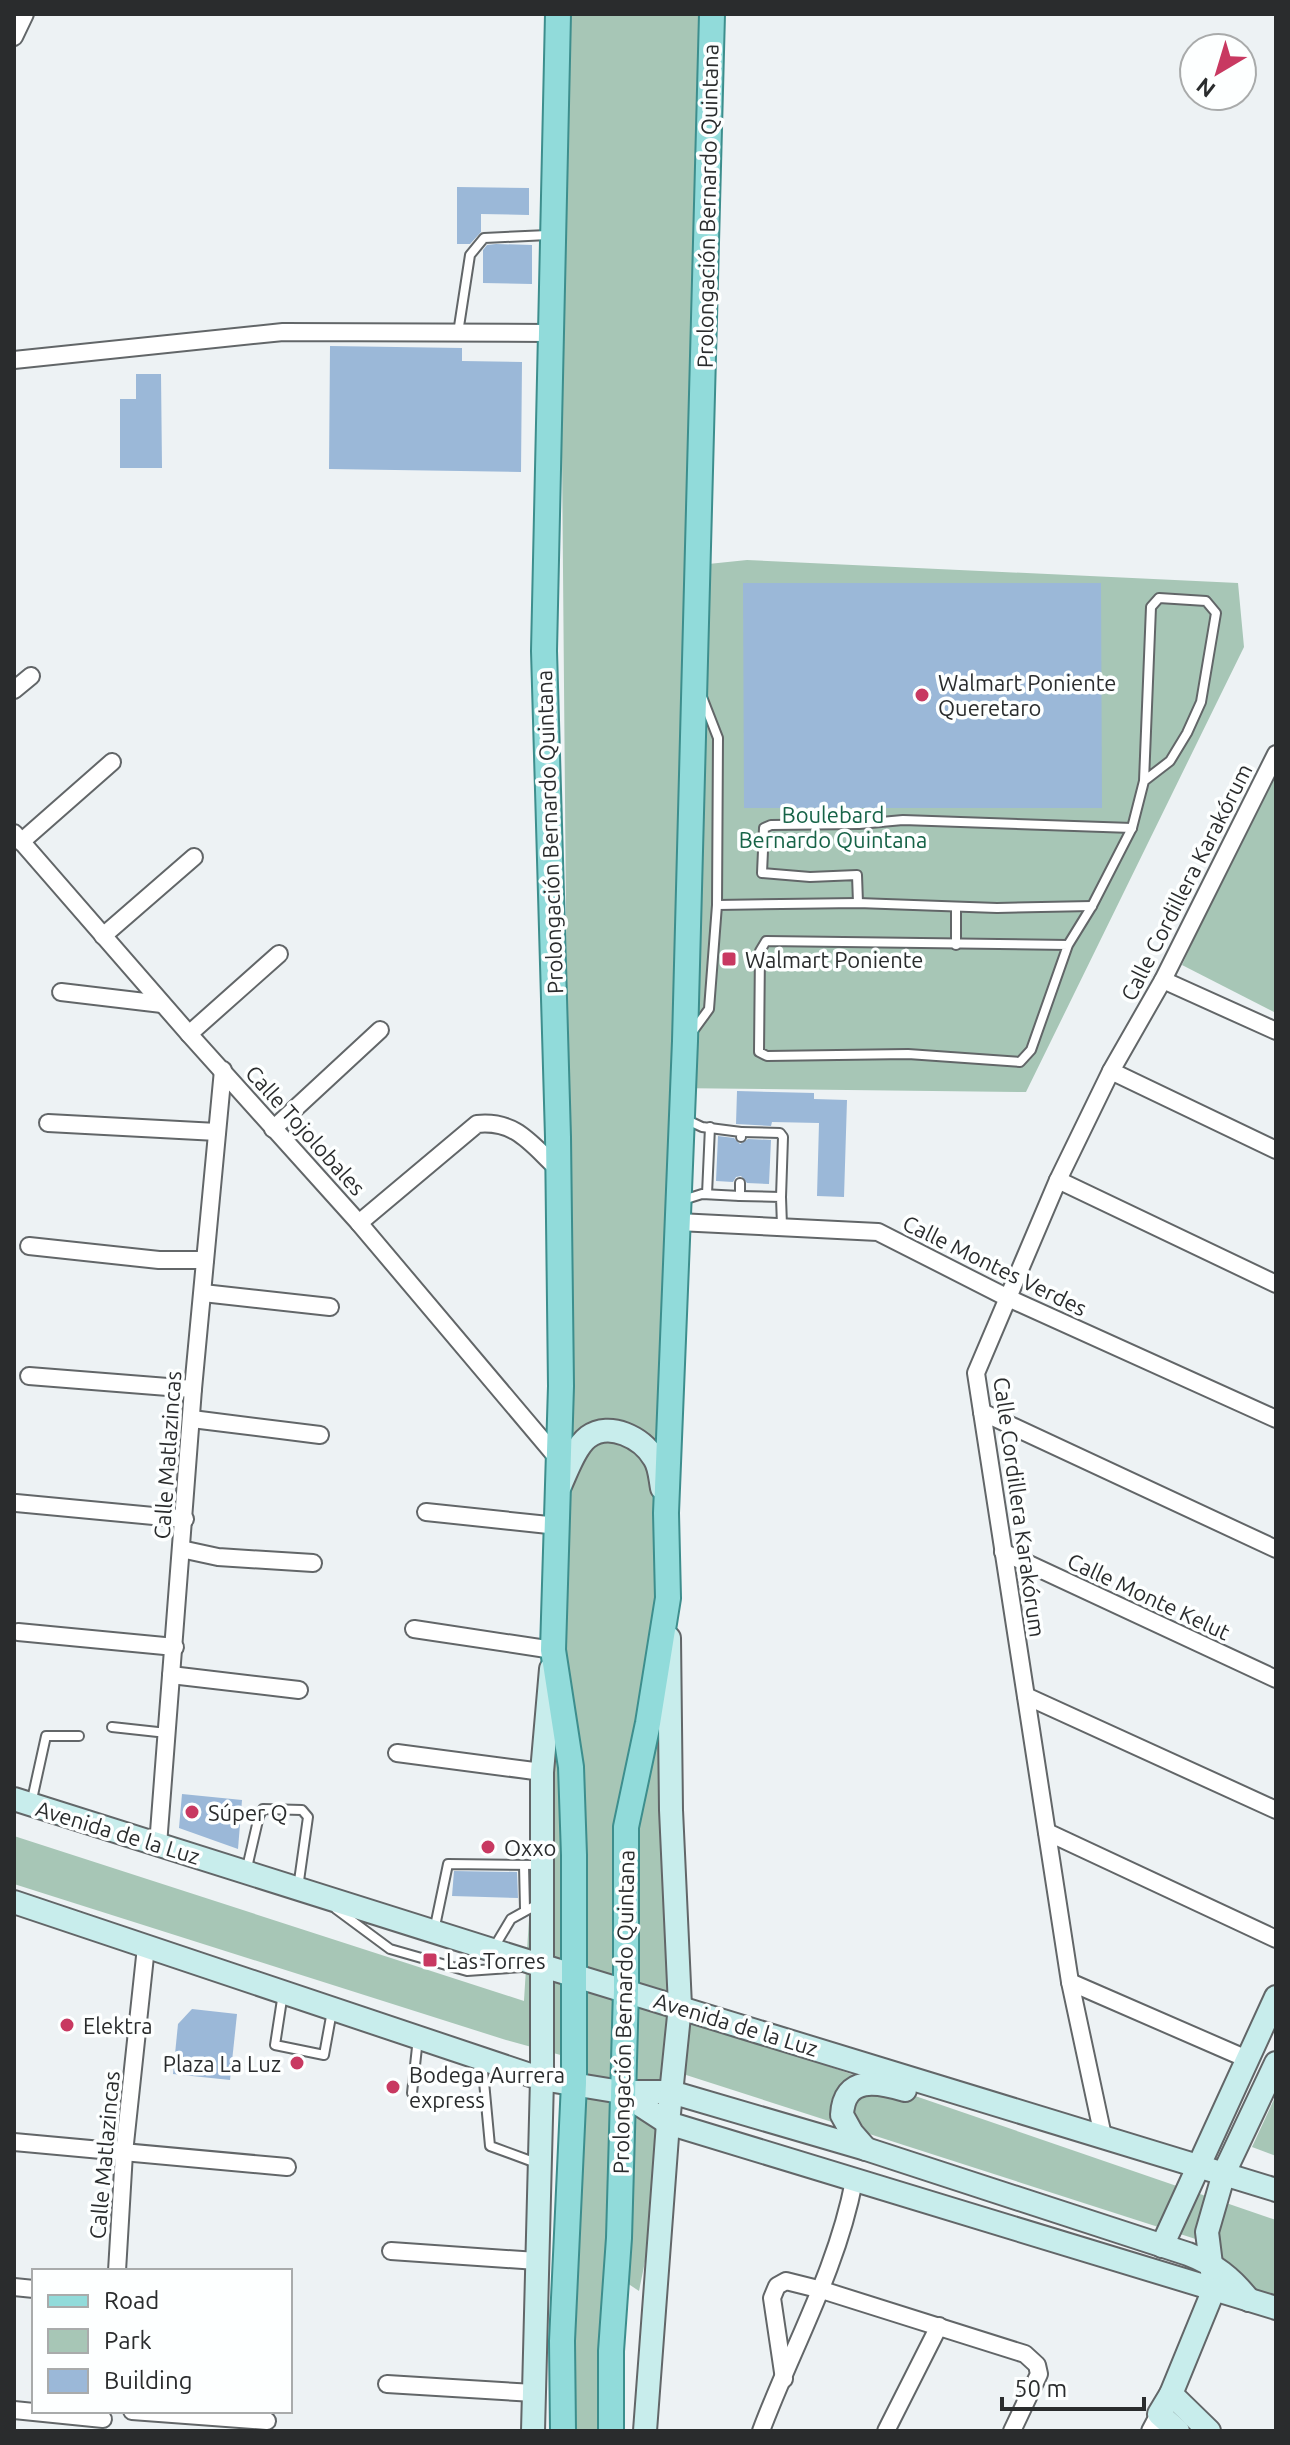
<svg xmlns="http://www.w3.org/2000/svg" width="1290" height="2445" font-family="Ubuntu,sans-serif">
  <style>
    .green { fill: #a7c6b6 }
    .building { fill: #9bb8d8 }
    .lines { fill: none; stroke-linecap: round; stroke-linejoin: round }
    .lane-casing { stroke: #626668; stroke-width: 12 }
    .street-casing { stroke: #626668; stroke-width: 20 }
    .secondary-casing { stroke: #626668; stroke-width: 26 }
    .primary-casing { stroke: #3d8e8d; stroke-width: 28 }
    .lane { stroke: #fff; stroke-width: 8 }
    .street { stroke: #fff; stroke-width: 16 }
    .secondary { stroke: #c8edec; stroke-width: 22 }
    .primary { stroke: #91dbda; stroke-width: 24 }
    .poi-dot { fill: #c83961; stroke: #fdffff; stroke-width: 3 }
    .labels { text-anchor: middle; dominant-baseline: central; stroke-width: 7; stroke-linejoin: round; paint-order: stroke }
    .street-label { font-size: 22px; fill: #2a2c2d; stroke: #fdffff }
    .poi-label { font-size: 22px; fill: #2a2c2d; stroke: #fdffff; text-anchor: start }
    .park-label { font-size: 22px; fill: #166347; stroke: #fdffff }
  </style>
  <rect width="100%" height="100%" fill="#edf2f4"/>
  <g class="green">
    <path d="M 569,14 L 701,14 L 689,566 L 747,560 L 1238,583 L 1244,647 L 1026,1092 L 670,1088 L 660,1340 L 688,2018 L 1276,2220 L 1276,2297 L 1258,2291 L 1208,2243 L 683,2074 L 639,2291 L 621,2279 L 604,2431 L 571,2431 L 575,2059 L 506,2040 L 14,1884 L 14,1836 L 524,2001 L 569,1258 L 561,341 Z"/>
    <path d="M 1276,760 L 1276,1013 L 1182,965 Z"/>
    <path d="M 1276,2095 L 1276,2156 L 1252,2147 Z"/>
  </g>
  <g class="building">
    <path d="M 457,187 L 529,188 L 529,215 L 481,214 L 481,232 L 470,244 L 457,244 Z"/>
    <path d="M 496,244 L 532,245 L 532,284 L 483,283 L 483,250 L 487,245 Z"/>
    <path d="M 330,346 L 462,348 L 462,361 L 522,362 L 521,472 L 329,469 Z"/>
    <path d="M 136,374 L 161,374 L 162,468 L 120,468 L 120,399 L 136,399 Z"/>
    <path d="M 743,583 L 1101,583 L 1102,808 L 744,808 Z"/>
    <path d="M 737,1091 L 814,1093 L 814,1099 L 847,1100 L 844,1197 L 817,1196 L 819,1123 L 772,1122 L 771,1126 L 736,1124 Z"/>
    <path d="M 718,1136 L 734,1138 L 740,1144 L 748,1139 L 771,1140 L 769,1184 L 747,1183 L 741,1176 L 736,1177 L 733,1182 L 716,1181 Z"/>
    <path d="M 182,1794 L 242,1800 L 238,1849 L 179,1828 Z"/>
    <path d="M 454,1871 L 517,1872 L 518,1898 L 452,1896 Z"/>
    <path d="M 192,2009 L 237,2014 L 230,2080 L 173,2074 L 178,2024 Z"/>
  </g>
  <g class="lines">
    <defs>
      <g id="lane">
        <path d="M 458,333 L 470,255 L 484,238 L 548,235"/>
        <path d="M 858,903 L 857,875 L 810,877 L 762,873 L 764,828 L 771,825 L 859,824 L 903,820 L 1132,828"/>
        <path d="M 717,905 L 858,903 L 997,908 L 1092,906"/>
        <path d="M 956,907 L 956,945"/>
        <path d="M 1068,945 L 766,941 L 760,951 L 759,1052 L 767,1056 L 908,1054 L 1020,1062 L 1031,1050 L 1068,945 L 1092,906 L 1132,828 L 1144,781 L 1170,761 L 1187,733 L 1201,702 L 1216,613 L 1206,601 L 1159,598 L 1151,607 L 1144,781"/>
        <path d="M 693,1031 L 709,1009 L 717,905 L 718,738 L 702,697"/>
        <path d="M 685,1119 L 702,1127 L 741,1132 L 741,1137"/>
        <path d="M 741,1132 L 780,1133 L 783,1137 L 781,1197"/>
        <path d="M 707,1194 L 710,1127"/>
        <path d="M 740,1196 L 781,1197 L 782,1226"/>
        <path d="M 683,1200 L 702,1194 L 740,1196 L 740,1183"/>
        <path d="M 112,1727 L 167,1733"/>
        <path d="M 31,1804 L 46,1736 L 79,1736"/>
        <path d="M 524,1865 L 525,1909"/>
        <path d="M 246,1872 L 259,1816 L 263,1809 L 302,1810 L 308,1817 L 298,1888"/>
        <path d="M 336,1909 L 390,1949 L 467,1971 L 522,1967"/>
        <path d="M 434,1931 L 448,1864 L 542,1865"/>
        <path d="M 493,1949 L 511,1919 L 538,1904"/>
        <path d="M 283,1993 L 275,2045 L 324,2055 L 332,2011"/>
        <path d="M 482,2060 L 490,2146 L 539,2164"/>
        <path d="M 412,2093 L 418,2038"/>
      </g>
      <g id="street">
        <path d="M 14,37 L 25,14"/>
        <path d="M 14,360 L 283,332 L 551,333"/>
        <path d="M 14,690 L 31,676"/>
        <path d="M 14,833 L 189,1034 L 359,1223 L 560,1461"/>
        <path d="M 21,842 L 112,762"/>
        <path d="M 103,936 L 194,857"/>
        <path d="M 1163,980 L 1276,1031"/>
        <path d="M 61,992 L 162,1004"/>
        <path d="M 189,1034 L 279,954"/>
        <path d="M 1111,1071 L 1276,1150"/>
        <path d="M 48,1123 L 217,1132"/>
        <path d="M 273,1129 L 380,1030"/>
        <path d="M 1058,1180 L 1276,1284"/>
        <path d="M 678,1222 L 878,1232 L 1006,1297 L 1276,1419"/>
        <path d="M 359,1223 L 477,1124 C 516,1120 531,1144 557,1168"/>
        <path d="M 29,1246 L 159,1260 L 205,1260"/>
        <path d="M 203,1293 L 330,1307"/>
        <path d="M 29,1376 L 193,1389"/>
        <path d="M 982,1412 L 1276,1549"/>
        <path d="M 192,1419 L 320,1435"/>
        <path d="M 16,1503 L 185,1519"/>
        <path d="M 426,1512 L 558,1526"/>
        <path d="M 181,1549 L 218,1557 L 313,1563"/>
        <path d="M 1003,1552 L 1276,1679"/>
        <path d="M 414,1629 L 553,1650"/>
        <path d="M 18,1632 L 175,1647"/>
        <path d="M 171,1675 L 299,1690"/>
        <path d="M 1026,1696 L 1276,1810"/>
        <path d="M 397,1753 L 542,1772"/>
        <path d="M 1047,1832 L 1276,1939"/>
        <path d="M 158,1845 L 193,1389 L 223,1070"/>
        <path d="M 1070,1982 L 1247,2059"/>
        <path d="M 1103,2136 L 1070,1982 L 976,1373 L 1058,1180 L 1111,1071 L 1163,980 L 1276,754"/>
        <path d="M 14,2142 L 287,2167"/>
        <path d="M 391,2251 L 537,2261"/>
        <path d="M 117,2271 L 124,2153 L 146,1947"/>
        <path d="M 14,2287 L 34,2289"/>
        <path d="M 784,2379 L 772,2298 L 777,2286 L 786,2281 L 822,2290 L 1025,2354 L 1037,2365 L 1039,2374 L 1012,2431"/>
        <path d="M 387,2384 L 534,2393"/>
        <path d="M 14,2410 L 103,2419"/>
        <path d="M 132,2411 L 267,2421"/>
        <path d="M 761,2431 C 792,2348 837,2270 854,2181"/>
        <path d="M 886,2431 L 939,2326"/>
        <path d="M 1150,2431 L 1159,2414"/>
      </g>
      <g id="secondary">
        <path d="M 560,1486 C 567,1471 575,1447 588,1437 C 610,1421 642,1438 654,1458 C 660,1467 660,1478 662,1488"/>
        <path d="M 14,1799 L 543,1966 L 1276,2190"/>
        <path d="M 14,1902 L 542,2079 L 621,2092 L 671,2092 L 866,2149 L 1188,2254 C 1214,2264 1232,2278 1249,2300"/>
        <path d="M 622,2093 L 668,2123 L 1276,2308"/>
        <path d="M 866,2149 L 852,2133 L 842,2115 C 844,2075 878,2082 905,2090"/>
        <path d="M 1162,2246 L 1276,1997"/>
        <path d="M 1212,2272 L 1207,2232 L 1224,2173 L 1276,2063"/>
        <path d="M 1171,2394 L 1209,2431"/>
        <path d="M 533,2431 L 542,2079 L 542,1772 L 551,1669"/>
        <path d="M 645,2431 L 668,2123 L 680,2006 L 671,1810 L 669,1638"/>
        <path d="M 1178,2431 L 1159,2414 L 1171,2394 L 1214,2289"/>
      </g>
      <g id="primary">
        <path d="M 558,14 L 544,651 L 558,1137 L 561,1386 L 553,1650 L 571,1767 L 574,1855 L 574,2083 L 562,2341 L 563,2431"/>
        <path d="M 611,2431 L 611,2351 L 619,2238 L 626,1990 L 626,1827 L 648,1723 L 668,1598 L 666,1513 L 685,1041 L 712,14"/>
      </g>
    </defs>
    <use href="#lane" class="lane-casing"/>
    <use href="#street" class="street-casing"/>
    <use href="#secondary" class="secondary-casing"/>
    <use href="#primary" class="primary-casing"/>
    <use href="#lane" class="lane"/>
    <use href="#street" class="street"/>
    <use href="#secondary" class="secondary"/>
    <use href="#primary" class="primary"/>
  </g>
  <g class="poi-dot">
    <circle cx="922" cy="695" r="8"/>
    <rect x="721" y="951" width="16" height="16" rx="4"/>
    <circle cx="192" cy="1812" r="8"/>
    <circle cx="488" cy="1847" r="8"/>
    <rect x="422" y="1952" width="16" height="16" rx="4"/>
    <circle cx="67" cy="2025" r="8"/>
    <circle cx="297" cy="2063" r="8"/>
    <circle cx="393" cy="2087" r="8"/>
  </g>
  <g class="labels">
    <g class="street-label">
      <text transform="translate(707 206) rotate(-89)">Prolongación Bernardo Quintana</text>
      <text transform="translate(549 832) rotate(-92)">Prolongación Bernardo Quintana</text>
      <text transform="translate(1186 882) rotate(-63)">Calle Cordillera Karakórum</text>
      <text transform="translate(306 1130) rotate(48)">Calle Tojolobales</text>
      <text transform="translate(995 1265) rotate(26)">Calle Montes Verdes</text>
      <text transform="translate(167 1455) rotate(-86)">Calle Matlazincas</text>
      <text transform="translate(1020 1507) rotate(82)">Calle Cordillera Karakórum</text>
      <text transform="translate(1149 1596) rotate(25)">Calle Monte Kelut</text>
      <text transform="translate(118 1832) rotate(17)">Avenida de la Luz</text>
      <text transform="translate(623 2012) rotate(-89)">Prolongación Bernardo Quintana</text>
      <text transform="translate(736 2024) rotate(17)">Avenida de la Luz</text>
      <text transform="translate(104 2155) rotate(-85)">Calle Matlazincas</text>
    </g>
    <g class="poi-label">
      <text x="938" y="682">Walmart Poniente<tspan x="938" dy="25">Queretaro</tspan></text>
      <text x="745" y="959">Walmart Poniente</text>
      <text x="208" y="1812">Súper Q</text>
      <text x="504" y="1847">Oxxo</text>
      <text x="446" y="1960">Las Torres</text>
      <text x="83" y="2025">Elektra</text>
      <text x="281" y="2063" text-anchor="end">Plaza La Luz</text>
      <text x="409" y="2074">Bodega Aurrera<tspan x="409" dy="25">express</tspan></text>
    </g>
    <g class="park-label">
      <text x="833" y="814">Boulebard<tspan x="833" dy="25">Bernardo Quintana</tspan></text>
    </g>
  </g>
  <rect width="1290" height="2445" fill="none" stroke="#2a2c2d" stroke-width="32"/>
  <rect x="32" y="2269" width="260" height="144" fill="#fdffff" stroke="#a9abab" stroke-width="2"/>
  <rect x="48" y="2295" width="40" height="12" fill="#91dbda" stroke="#a9abab" stroke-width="2"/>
  <text x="104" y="2309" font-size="24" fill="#2a2c2d">Road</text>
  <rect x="48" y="2329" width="40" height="24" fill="#a7c6b6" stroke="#a9abab" stroke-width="2"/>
  <text x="104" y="2349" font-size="24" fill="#2a2c2d">Park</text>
  <rect x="48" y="2369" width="40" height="24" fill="#9bb8d8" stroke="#a9abab" stroke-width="2"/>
  <text x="104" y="2389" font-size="24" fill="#2a2c2d">Building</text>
  <g transform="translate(1218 72) rotate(218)"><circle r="38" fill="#fdffff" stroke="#a9abab" stroke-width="2"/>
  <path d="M0-6L14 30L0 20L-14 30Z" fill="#c83961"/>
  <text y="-12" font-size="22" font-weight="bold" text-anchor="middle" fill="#2a2c2d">N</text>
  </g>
  <path d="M1002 2397v12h142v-12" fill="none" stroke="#2a2c2d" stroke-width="4"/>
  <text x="1014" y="2397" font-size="24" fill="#2a2c2d" stroke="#fdffff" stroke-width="6" paint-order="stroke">50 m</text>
</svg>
